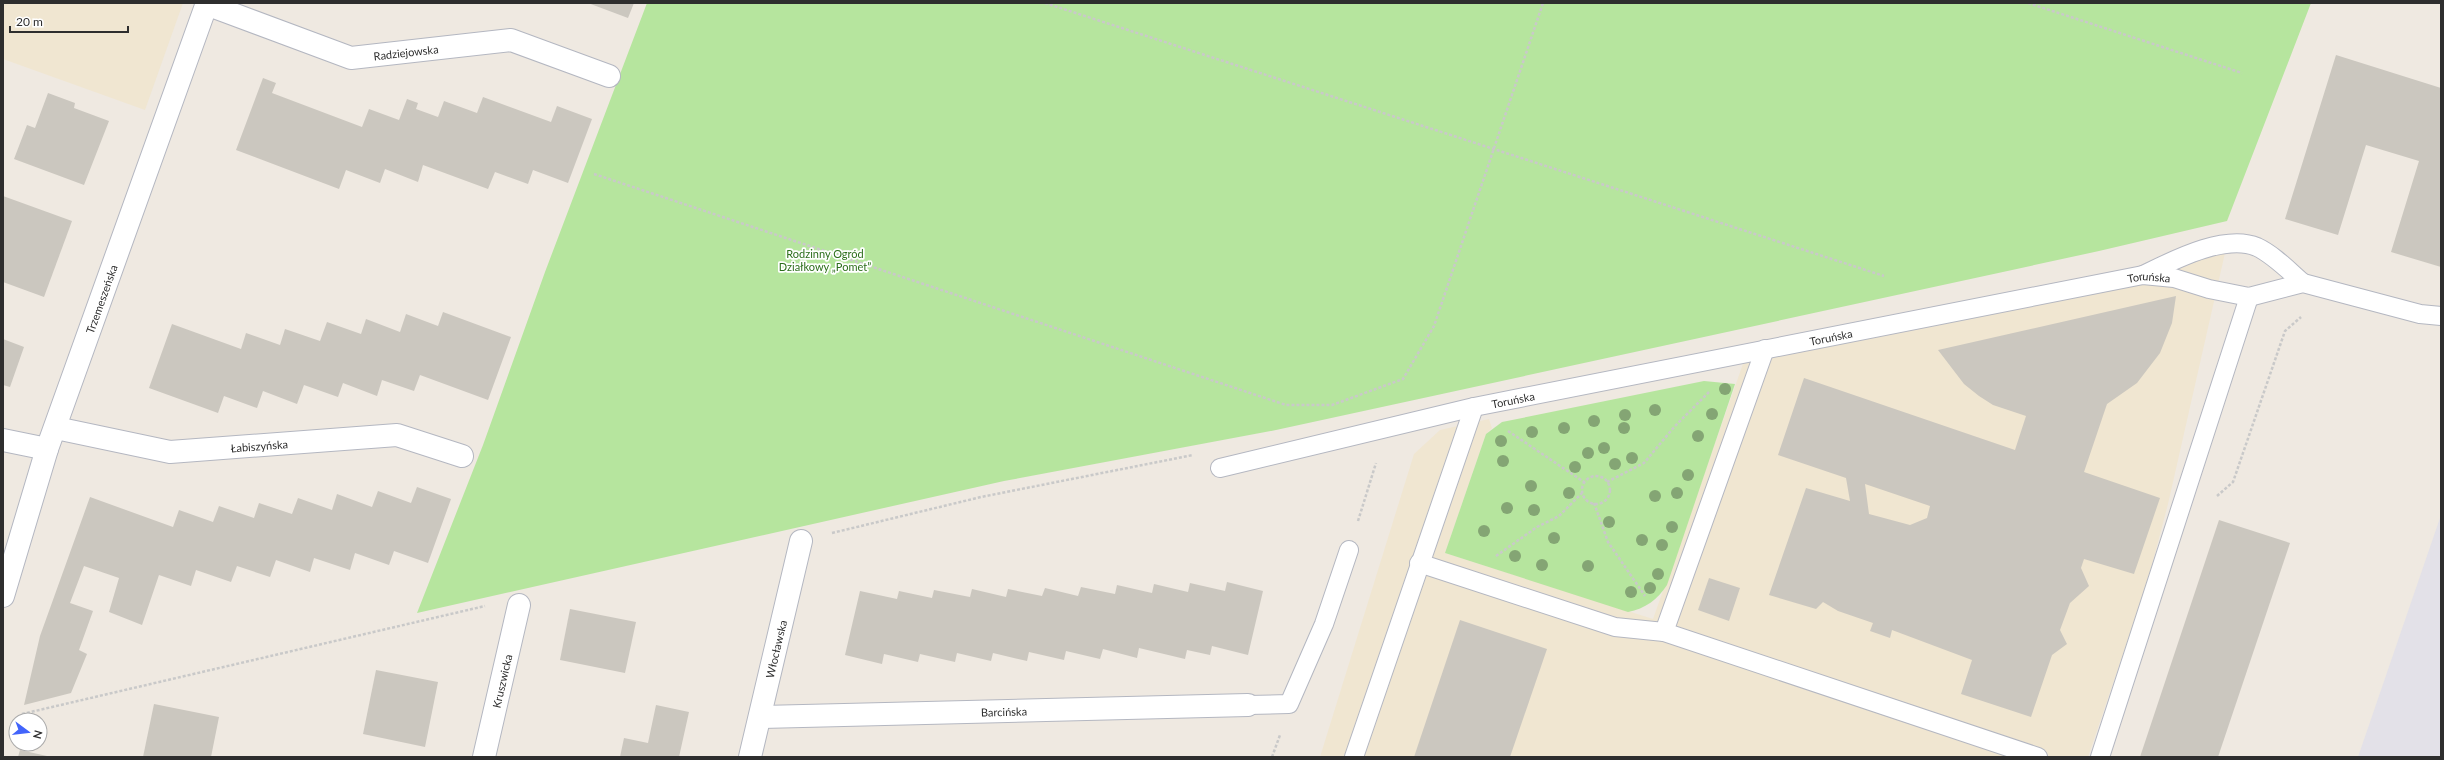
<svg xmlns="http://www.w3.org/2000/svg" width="2444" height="760" font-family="Lato,sans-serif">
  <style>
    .industrial { fill: #e3e1e8 }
    .education { fill: #f0e6d1 }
    .green { fill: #b6e59e }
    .building { fill: #cbc7bf; fill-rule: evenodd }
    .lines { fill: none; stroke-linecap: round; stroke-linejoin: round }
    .lane-casing { stroke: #b4b7c1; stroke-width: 20 }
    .street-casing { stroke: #b4b7c1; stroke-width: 24 }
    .path { stroke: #c9c9c9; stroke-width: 2.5; stroke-dasharray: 3 2; stroke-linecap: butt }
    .lane { stroke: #fff; stroke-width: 18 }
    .street { stroke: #fff; stroke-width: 22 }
    .tree { fill: #84a574 }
    .labels { text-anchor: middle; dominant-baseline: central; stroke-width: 3.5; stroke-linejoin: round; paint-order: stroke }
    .street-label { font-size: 11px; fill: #2e2e2e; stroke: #fff }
    .park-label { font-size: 11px; fill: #2c6e1b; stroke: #fff }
  </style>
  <rect width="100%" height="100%" fill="#efe9e1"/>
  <path class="industrial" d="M 2441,515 L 2441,757 L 2358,757 Z"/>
  <g class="education">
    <path d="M 3,3 L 183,3 L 145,110 L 3,59 Z"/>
    <path d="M 2225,253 L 2168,504 L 2148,580 L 2088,757 L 1320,757 L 1414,454 L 1440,430 L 1489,419 L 1492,428 L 1486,434 L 1445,553 L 1653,619 L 1744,361 Z"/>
  </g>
  <g class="green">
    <path d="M 647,3 L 2311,3 L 2227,221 L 2099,251 L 1276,430 L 1004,481 L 417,613 L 483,445 L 545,272 Z"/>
    <path d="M 1704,381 L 1735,384 L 1667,585 C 1658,599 1645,609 1628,612 L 1445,553 L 1486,434 L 1502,422 Z"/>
  </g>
  <g class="building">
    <path d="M 588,3 L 634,3 L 628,18 Z"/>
    <path d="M 2336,55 L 2441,88 L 2441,267 L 2391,252 L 2419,161 L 2366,145 L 2338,235 L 2285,219 Z"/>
    <path d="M 263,78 L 276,83 L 272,93 L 362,127 L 369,109 L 399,120 L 407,99 L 418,103 L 416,109 L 438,117 L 444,101 L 477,113 L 483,97 L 551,122 L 557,106 L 592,119 L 568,183 L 533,170 L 528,184 L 495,172 L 488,189 L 423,165 L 418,182 L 385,169 L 380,183 L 346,170 L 339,189 L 236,150 Z"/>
    <path d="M 48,93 L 75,103 L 74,108 L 109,121 L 84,185 L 14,159 L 27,125 L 35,128 Z"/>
    <path d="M 3,196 L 72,221 L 44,297 L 3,282 Z"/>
    <path d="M 2176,296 L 2172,323 L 2160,353 L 2137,383 L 2107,404 L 2084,472 L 2160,498 L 2134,574 L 2084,559 L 2081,568 L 2089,586 L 2070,603 L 2060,630 L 2067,644 L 2052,655 L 2031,717 L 1961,694 L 1972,660 L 1892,630 L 1890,638 L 1870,631 L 1873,623 L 1838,611 L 1823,602 L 1816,609 L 1769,595 L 1806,488 L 1850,501 L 1846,478 L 1778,455 L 1804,378 L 2015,450 L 2026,416 L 1993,405 L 1979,396 L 1964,384 L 1938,350 ZM 1865,484 L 1930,506 L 1927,518 L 1910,525 L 1869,514 Z"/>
    <path d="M 443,312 L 511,337 L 488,400 L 420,375 L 414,391 L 382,380 L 377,396 L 343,383 L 338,397 L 304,385 L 297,404 L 263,391 L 257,408 L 224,396 L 218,413 L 149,388 L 172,324 L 241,349 L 246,333 L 280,345 L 285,329 L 320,341 L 327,322 L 361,334 L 366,319 L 400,332 L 406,314 L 438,326 Z"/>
    <path d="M 3,339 L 24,347 L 10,387 L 3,385 Z"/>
    <path d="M 417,487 L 451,499 L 428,563 L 394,551 L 389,565 L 355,553 L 350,570 L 314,558 L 310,572 L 276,560 L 270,577 L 237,566 L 231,582 L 196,570 L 191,586 L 159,575 L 142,625 L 109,612 L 119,578 L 84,566 L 70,603 L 93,611 L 79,650 L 87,654 L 71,693 L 24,705 L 40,636 L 90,497 L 173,527 L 179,510 L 213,522 L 219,506 L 254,518 L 259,503 L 292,514 L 298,498 L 332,510 L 337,494 L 372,507 L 378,491 L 411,503 Z"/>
    <path d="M 2219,520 L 2290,543 L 2218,757 L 2140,757 Z"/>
    <path d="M 1709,578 L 1740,588 L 1729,621 L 1698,610 Z"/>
    <path d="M 1227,582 L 1263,591 L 1248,655 L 1212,646 L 1210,655 L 1187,650 L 1185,659 L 1139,648 L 1137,658 L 1103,649 L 1100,659 L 1066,651 L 1064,660 L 1029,652 L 1027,661 L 993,653 L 991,661 L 957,653 L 955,662 L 920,654 L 918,662 L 884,654 L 882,664 L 845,655 L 860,591 L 897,599 L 899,591 L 932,598 L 934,590 L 970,597 L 972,589 L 1006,597 L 1008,589 L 1042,596 L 1045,588 L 1078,596 L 1081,587 L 1115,594 L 1117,585 L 1152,593 L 1154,584 L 1188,592 L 1190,583 L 1225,591 Z"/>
    <path d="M 570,609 L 636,622 L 625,673 L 560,660 Z"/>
    <path d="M 1460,620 L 1547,649 L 1510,757 L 1414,757 Z"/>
    <path d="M 376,670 L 438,682 L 425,747 L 363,734 Z"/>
    <path d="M 154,704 L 219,717 L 211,757 L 143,757 Z"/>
    <path d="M 656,705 L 689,712 L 679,757 L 620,757 L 624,738 L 648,743 Z"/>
    <path d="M 20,750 L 47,756 L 47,757 L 18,757 Z"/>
  </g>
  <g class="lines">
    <defs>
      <g id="lane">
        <path d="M 2143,275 C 2172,261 2225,233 2257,247 C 2274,255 2289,271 2303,283"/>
        <path id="s1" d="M 1220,468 L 1474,407 L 2143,275 L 2174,278 L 2209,289 L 2249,297 L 2303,283 L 2420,314 L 2441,316"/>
        <path d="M 1419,563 L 1615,627 L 1664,632 L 1765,349"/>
        <path d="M 1664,632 L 2038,757"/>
        <path d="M 1248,705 L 1289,704 L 1324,624 L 1349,550"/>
        <path d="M 1354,757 L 1474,407"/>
        <path d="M 2100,757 L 2249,297"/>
      </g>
      <g id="street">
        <path id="s2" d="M 206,4 L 351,58 L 511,40 L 609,76"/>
        <path id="s3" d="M 56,428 L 170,452 L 397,435 L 462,456"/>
        <path d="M 3,440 L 47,449"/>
        <path id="s4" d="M 3,596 L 47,449 L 207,3"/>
        <path id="s5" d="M 760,717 L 1248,705"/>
        <path id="s6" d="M 484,757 L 519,605"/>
        <path id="s7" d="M 750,757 L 801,541"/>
      </g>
    </defs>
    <use href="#lane" class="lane-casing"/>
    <use href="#street" class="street-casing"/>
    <g class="path">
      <path d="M 1045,3 L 1884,276"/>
      <path d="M 2028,3 L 2242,73"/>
      <path d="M 594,174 L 1286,405 L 1332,405 L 1403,379 L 1434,326 L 1543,3"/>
      <path d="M 1508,431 L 1584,482"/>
      <circle cx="1596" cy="490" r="14"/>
      <path d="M 1607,482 L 1644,463 L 1675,426 L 1709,392"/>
      <path d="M 2217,496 L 2233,482 L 2285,331 L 2301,317"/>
      <path d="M 1594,503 L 1608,542 L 1645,596"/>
      <path d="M 1358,521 L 1376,463"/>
      <path d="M 832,533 L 981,497 L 1193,455"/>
      <path d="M 1496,556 L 1537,527 L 1559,516 L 1582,493"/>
      <path d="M 22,714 L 485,606"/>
      <path d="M 1272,757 L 1280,735"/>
    </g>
    <use href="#lane" class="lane"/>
    <use href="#street" class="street"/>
  </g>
  <g class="tree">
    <circle cx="1725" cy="389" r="6"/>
    <circle cx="1655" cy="410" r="6"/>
    <circle cx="1712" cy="414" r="6"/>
    <circle cx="1625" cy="415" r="6"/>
    <circle cx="1594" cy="421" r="6"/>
    <circle cx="1564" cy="428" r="6"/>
    <circle cx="1624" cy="428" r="6"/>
    <circle cx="1532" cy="432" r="6"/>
    <circle cx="1698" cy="436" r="6"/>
    <circle cx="1501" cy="441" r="6"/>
    <circle cx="1604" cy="448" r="6"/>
    <circle cx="1588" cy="453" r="6"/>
    <circle cx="1632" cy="458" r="6"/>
    <circle cx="1503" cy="461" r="6"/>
    <circle cx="1615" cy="464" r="6"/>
    <circle cx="1575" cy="467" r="6"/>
    <circle cx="1688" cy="475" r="6"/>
    <circle cx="1531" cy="486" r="6"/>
    <circle cx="1569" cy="493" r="6"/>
    <circle cx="1677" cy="493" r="6"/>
    <circle cx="1655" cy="496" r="6"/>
    <circle cx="1507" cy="508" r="6"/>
    <circle cx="1534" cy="510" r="6"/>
    <circle cx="1609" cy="522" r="6"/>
    <circle cx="1672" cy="527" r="6"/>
    <circle cx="1484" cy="531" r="6"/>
    <circle cx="1554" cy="538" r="6"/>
    <circle cx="1642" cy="540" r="6"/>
    <circle cx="1662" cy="545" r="6"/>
    <circle cx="1515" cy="556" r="6"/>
    <circle cx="1542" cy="565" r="6"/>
    <circle cx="1588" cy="566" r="6"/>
    <circle cx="1658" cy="574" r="6"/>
    <circle cx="1650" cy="588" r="6"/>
    <circle cx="1631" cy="592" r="6"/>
  </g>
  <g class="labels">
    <g class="street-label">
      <text stroke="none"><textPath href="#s2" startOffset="210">Radziejowska</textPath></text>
      <text stroke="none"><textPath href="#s1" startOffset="949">Toruńska</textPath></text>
      <text stroke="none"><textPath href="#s4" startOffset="313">Trzemeszeńska</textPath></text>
      <text stroke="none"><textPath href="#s1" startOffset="625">Toruńska</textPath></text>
      <text stroke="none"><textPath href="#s1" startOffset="301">Toruńska</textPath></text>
      <text stroke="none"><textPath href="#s3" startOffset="206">Łabiszyńska</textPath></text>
      <text stroke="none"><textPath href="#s7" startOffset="111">Włocławska</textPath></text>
      <text stroke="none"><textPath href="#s6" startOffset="78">Kruszwicka</textPath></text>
      <text stroke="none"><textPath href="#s5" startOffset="244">Barcińska</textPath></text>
    </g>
    <g class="park-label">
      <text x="825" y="253">Rodzinny Ogród<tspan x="825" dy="13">Działkowy „Pomet”</tspan></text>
    </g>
  </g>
  <rect width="2444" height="760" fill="none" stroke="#2e2e2e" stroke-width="8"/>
  <g transform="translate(28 732) rotate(105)"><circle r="19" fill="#ffffff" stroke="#ababab"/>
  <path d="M0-3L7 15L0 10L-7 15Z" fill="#4264fb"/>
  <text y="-6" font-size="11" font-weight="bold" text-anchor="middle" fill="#2e2e2e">N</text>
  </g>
  <path d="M10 26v6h118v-6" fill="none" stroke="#2e2e2e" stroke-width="2"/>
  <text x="16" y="26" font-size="12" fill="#2e2e2e" stroke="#ffffff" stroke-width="3" paint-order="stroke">20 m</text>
</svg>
